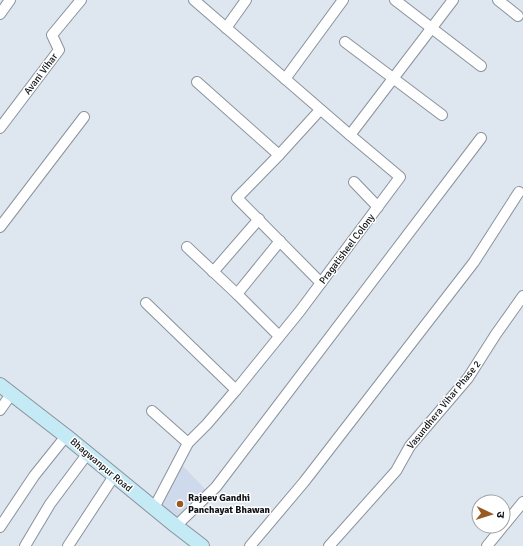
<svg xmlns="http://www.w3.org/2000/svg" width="523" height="546" font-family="Signika,'Noto Sans Devanagari',sans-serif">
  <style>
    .built { fill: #cedaeb }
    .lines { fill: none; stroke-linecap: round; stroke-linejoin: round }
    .street-casing { stroke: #8b929b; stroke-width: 12 }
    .secondary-casing { stroke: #8b929b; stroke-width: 16 }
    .street { stroke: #fff; stroke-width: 10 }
    .secondary { stroke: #c4eaf5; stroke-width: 14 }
    .poi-dot { fill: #995a22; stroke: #fff; stroke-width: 1.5 }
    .labels { text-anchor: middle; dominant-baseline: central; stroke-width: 3; stroke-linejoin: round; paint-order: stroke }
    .street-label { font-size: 10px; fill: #0f1115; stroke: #fff }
    .poi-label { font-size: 10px; font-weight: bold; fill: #0f1115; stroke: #fff; text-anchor: start }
  </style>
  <rect width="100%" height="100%" fill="#dee6f0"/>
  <path class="built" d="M 181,464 L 206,490 L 177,521 L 158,506 Z"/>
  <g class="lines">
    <defs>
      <g id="street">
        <path d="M 194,0 L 350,135"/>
        <path d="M 395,0 L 481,66"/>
        <path d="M 498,0 L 518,16"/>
        <path d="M 0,14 L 10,0"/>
        <path d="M 226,28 L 246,0"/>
        <path d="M 345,42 L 442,115"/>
        <path d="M 285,79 L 343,0"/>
        <path d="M 197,82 L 279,155"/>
        <path d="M 320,110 L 279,155 L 237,198 L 321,283"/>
        <path d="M 0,128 L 59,50 L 52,35 L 81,0"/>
        <path d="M 354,182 L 378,207"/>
        <path d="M 0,227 L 84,117"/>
        <path d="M 187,247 L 237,294 L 279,336"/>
        <path d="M 213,272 L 259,219"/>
        <path d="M 237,294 L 280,241"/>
        <path d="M 146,303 L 236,390"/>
        <path d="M 0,410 L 12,393"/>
        <path d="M 152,411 L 188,443"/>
        <path d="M 154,508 L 188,443 L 207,424 L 236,390 L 300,311 L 400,177 L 350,135 L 453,0"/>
        <path d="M 176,526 L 216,487 L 481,138"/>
        <path d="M 0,527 L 34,476 L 66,436"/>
        <path d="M 25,546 L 50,504 L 88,453"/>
        <path d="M 68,546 L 114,476"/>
        <path d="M 250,546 L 304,482 L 474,262 L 519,192"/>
        <path d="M 329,546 L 396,471 L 410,446 L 468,378 L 496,334 L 523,296"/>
        <path d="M 487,546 L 523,502"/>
      </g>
      <path id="secondary" d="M 0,385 L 66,436 L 176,526 L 202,546"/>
    </defs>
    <use href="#street" class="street-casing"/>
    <use href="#secondary" class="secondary-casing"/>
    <use href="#street" class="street"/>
    <use href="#secondary" class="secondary"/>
  </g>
  <circle class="poi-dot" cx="180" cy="504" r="4"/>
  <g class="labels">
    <g class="street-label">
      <text transform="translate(41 74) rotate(-53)">Avani Vihar</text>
      <text transform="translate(347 249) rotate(-53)">Pragatisheel Colony</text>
      <text transform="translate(444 405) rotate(-51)">Vasundhera Vihar Phase 2</text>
      <text transform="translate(101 465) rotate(40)">Bhagwanpur Road</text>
    </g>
    <g class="poi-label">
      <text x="188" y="498">Rajeev Gandhi<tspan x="188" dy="12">Panchayat Bhawan</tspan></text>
    </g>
  </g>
  <g transform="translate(491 514) rotate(94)"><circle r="19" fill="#ffffff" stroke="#9fa0a1"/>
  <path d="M0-3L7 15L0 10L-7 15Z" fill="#995a22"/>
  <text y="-6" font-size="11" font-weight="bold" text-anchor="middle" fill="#0f1115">उ</text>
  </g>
</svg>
